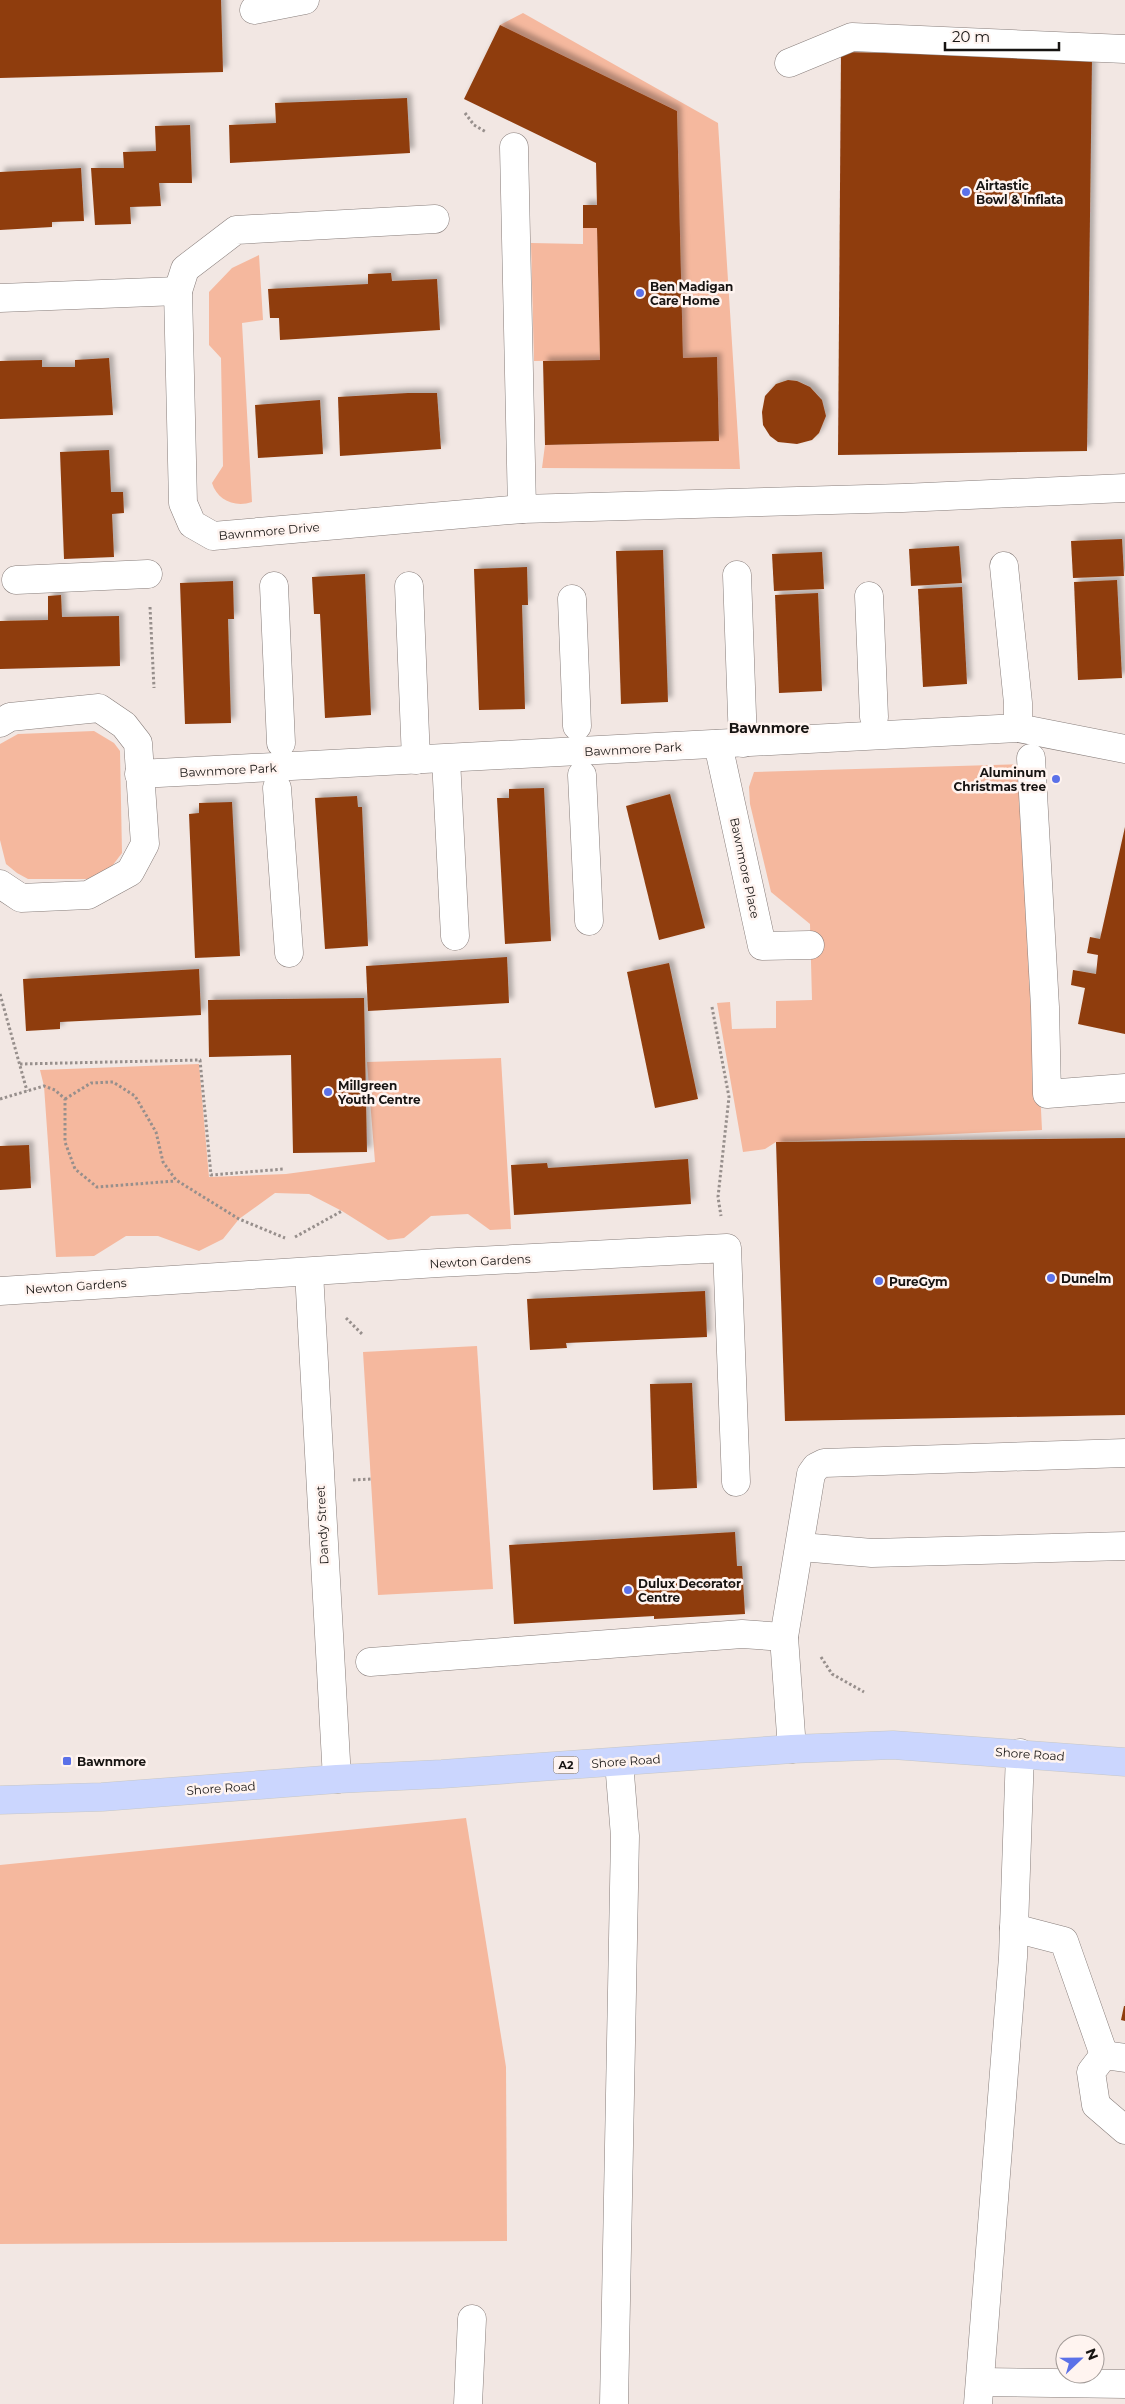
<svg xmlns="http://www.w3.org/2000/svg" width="1125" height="2404" font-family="Montserrat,sans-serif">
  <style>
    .green { fill: #f5b89e }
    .building { fill: #8f3c0d; filter: url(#shadow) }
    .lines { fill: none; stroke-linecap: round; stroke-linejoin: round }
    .minor-casing { stroke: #887e7b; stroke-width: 29 }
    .major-casing { stroke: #c7c7c6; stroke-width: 29 }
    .path { stroke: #978f8c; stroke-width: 3; stroke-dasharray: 2.5 2.5; stroke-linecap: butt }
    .minor { stroke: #fff; stroke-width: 28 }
    .major { stroke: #cbd6fe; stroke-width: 28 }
    .poi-dot { fill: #5b71e8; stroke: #fff4f0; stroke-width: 2 }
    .labels { text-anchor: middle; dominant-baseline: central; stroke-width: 5; stroke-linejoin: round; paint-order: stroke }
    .shield { fill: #fff4f0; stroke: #5d5755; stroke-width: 1 }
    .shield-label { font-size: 11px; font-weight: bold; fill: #171412 }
    .poi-label { font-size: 12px; font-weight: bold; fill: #171412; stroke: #fff4f0; text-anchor: start }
    .street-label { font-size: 12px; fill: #171412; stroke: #fff4f0 }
    .neighbourhood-label { font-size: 14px; font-weight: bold; fill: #171412; stroke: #fff4f0 }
  </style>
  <defs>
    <filter id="shadow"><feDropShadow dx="4.5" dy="-4.5" stdDeviation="2.5" flood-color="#0004"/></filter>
  </defs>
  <rect width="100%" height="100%" fill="#f2e7e3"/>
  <g class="green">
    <path d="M 523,13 L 718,123 L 740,469 L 542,468 L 545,445 L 719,441 L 717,358 L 683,358 L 677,111 L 500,25 Z"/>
    <path d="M 583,228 L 597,228 L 600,360 L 534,361 L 531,243 L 583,244 Z"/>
    <path d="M 259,255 L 263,320 L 242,323 L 252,502 C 235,508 217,500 212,483 L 223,466 L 221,358 L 209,345 L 209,292 L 232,268 Z"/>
    <path d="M 94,731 L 114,743 L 120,751 L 122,853 L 106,874 L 94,879 L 28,879 L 17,873 L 6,864 L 0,840 L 0,744 L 18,734 Z"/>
    <path d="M 1024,764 L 1042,1130 L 776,1142 L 765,1149 L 743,1152 L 717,1003 L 730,1002 L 732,1029 L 776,1028 L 776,1001 L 812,1000 L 810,924 L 771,892 L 750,804 L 749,787 L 754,772 Z"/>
    <path d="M 501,1058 L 511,1229 L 490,1230 L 468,1214 L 431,1216 L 404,1238 L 388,1240 L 342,1211 L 309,1194 L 275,1193 L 239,1219 L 223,1239 L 199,1251 L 158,1236 L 126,1236 L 94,1256 L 56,1257 L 44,1086 L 40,1070 L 199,1064 L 209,1177 L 286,1174 L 375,1162 L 367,1062 Z"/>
    <path d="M 477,1346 L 493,1589 L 378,1595 L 363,1352 Z"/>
    <path d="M 466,1818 L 506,2067 L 507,2241 L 0,2244 L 0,1865 Z"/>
  </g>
  <g class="building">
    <path d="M 0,0 L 221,0 L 223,72 L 0,78 Z"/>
    <path d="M 500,25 L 677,111 L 683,358 L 717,357 L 719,441 L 545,445 L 543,361 L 600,360 L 597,228 L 583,228 L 583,205 L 597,205 L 596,163 L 464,99 Z"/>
    <path d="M 841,52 L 1092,58 L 1087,451 L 838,455 Z"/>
    <path d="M 407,98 L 410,153 L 230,163 L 229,125 L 276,123 L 275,103 Z"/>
    <path d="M 190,125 L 192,183 L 159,183 L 161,206 L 130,207 L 131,224 L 95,225 L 91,168 L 124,168 L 123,152 L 156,151 L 155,126 Z"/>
    <path d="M 81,168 L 84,221 L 52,222 L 52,227 L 0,230 L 0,172 Z"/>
    <path d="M 391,273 L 392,281 L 437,279 L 440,330 L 280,340 L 279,318 L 270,318 L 268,289 L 368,284 L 368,274 Z"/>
    <path d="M 109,358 L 113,415 L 0,419 L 0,361 L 42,360 L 42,367 L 75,367 L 75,360 Z"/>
    <path d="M 788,380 L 797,381 L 810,387 L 822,400 L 826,416 L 819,433 L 812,440 L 797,444 L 778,442 L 770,436 L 763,425 L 762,412 L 765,396 L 776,384 Z"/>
    <path d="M 408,393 L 437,393 L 441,449 L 340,456 L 338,397 Z"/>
    <path d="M 320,400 L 323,454 L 258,458 L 255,405 Z"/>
    <path d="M 109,450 L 111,492 L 123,492 L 124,513 L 112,514 L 114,557 L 64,559 L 60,452 Z"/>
    <path d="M 1122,539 L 1124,576 L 1073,578 L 1071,541 Z"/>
    <path d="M 959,546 L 962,583 L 911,586 L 909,549 Z"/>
    <path d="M 663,550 L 668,702 L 621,704 L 616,551 Z"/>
    <path d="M 822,552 L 824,589 L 774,591 L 772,554 Z"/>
    <path d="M 527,567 L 528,605 L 522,605 L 525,709 L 479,710 L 474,569 Z"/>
    <path d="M 365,574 L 371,715 L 325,718 L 320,614 L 314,614 L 312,577 Z"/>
    <path d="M 1117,580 L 1122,678 L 1078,680 L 1074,582 Z"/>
    <path d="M 233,581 L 234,619 L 228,619 L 231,723 L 185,724 L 180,583 Z"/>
    <path d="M 962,587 L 967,684 L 923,687 L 918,589 Z"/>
    <path d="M 818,593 L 822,691 L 779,693 L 775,595 Z"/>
    <path d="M 61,595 L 62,617 L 119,616 L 120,666 L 0,669 L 0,621 L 48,620 L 48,596 Z"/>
    <path d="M 544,788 L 551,941 L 505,944 L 497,798 L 509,798 L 509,789 Z"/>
    <path d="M 670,794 L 705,928 L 659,940 L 626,806 Z"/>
    <path d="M 357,796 L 358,807 L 362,807 L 368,946 L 325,949 L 315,798 Z"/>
    <path d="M 232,802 L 240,956 L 195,958 L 189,814 L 199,813 L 199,803 Z"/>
    <path d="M 1125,827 L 1125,1034 L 1078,1024 L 1085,988 L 1071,985 L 1073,970 L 1096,974 L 1098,955 L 1087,953 L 1090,937 L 1100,939 Z"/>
    <path d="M 507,957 L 509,1003 L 368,1011 L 366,966 Z"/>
    <path d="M 669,963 L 698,1099 L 655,1108 L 627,972 Z"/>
    <path d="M 199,969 L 201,1015 L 60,1022 L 60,1029 L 26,1031 L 23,979 Z"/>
    <path d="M 364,998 L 367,1152 L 293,1153 L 291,1055 L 209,1057 L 208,1000 Z"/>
    <path d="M 1125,1138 L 1125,1415 L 785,1421 L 776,1142 Z"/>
    <path d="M 29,1145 L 31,1188 L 0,1190 L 0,1146 Z"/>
    <path d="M 688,1159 L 691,1204 L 514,1215 L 511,1165 L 547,1163 L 548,1168 Z"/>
    <path d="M 705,1291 L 707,1337 L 566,1343 L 567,1348 L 530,1350 L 527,1299 Z"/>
    <path d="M 692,1383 L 697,1488 L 653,1490 L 650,1384 Z"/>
    <path d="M 735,1532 L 737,1566 L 742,1566 L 745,1614 L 654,1619 L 654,1616 L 514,1624 L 509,1545 Z"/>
    <path d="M 1124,2006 L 1125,2006 L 1125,2021 L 1121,2020 Z"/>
  </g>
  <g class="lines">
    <defs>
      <g id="minor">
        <path d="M 254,10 L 305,0"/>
        <path d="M 789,63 L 852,37 L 1125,49"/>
        <path d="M 514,147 L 522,509"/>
        <path d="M 435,219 L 236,230 L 185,269 L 178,291 L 183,503 L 192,524 L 213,536 L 522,509 L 903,498 L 1125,488"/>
        <path d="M 0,298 L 178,291"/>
        <path d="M 1004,566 L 1018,703 L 1018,728"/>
        <path d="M 737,575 L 743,743"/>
        <path d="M 16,580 L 148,574"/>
        <path d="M 274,586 L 281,743"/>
        <path d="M 409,586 L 416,760"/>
        <path d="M 869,596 L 874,717"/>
        <path d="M 572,599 L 577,726"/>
        <path d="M 0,723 L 10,717 L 99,708 L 124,725 L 138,743 L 145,844 L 130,872 L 88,895 L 21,898 L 0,884"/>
        <path d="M 718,744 L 762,946 L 810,945"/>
        <path d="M 1031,758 L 1045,1007 L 1047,1094 L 1125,1088"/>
        <path d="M 446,759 L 455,936"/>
        <path d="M 139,774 L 1018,728 L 1125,749"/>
        <path d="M 582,775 L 589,921"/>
        <path d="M 277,788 L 289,953"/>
        <path d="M 309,1272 L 337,1779"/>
        <path d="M 0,1291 L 438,1263 L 727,1248 L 736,1482"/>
        <path d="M 801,1547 L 872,1553 L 1125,1546"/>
        <path d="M 370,1662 L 742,1634 L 784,1637"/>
        <path d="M 792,1749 L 784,1637 L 811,1474 L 816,1467 L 824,1463 L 1125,1453"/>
        <path d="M 1014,1928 L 1064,1941 L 1104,2055"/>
        <path d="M 1125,2058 L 1104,2055 L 1091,2072 L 1096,2105 L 1125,2130"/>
        <path d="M 981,2382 L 1125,2384"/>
        <path d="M 468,2404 L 472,2319"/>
        <path d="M 614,2404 L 625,1836 L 619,1762"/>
        <path d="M 978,2404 L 1013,1957 L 1020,1753"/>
      </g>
      <path id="major" d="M 0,1800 L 102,1797 L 337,1779 L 442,1774 L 792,1749 L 893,1745 L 1125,1762"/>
    </defs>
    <use href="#minor" class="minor-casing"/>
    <use href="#major" class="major-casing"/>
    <g class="path">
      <path d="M 465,113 L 474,125 L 486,132"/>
      <path d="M 150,607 L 154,688"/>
      <path d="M 0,994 L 27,1091"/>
      <path d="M 712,1007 L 729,1097 L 718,1197 L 721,1216"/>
      <path d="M 20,1064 L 200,1060 L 211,1175 L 284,1169"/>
      <path d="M 0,1099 L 44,1086 L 55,1090 L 65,1099 L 65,1142 L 75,1169 L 97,1187 L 175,1181"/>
      <path d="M 65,1099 L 91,1083 L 113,1082 L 135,1096 L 156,1132 L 163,1162 L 176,1180 L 239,1219 L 285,1238"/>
      <path d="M 295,1237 L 342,1211"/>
      <path d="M 346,1318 L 362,1334"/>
      <path d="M 353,1480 L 371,1479"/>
      <path d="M 821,1657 L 832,1674 L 864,1692"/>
    </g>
    <use href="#minor" class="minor"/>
    <use href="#major" class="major"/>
  </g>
  <g class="poi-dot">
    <circle cx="966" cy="192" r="5"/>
    <circle cx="640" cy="293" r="5"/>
    <circle cx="1056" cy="779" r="5"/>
    <circle cx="328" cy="1092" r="5"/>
    <circle cx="1051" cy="1278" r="5"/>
    <circle cx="879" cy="1281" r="5"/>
    <circle cx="628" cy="1590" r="5"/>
    <rect x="62" y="1756" width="10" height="10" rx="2.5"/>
  </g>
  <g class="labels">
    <rect class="shield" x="553.5" y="1756.5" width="25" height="17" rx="4"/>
    <g class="shield-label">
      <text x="566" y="1765">A2</text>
    </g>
    <g class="poi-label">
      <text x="976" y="185">Airtastic<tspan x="976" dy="14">Bowl &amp; Inflata</tspan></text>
      <text x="650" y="286">Ben Madigan<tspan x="650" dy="14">Care Home</tspan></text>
      <text x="1046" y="772" text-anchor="end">Aluminum<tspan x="1046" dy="14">Christmas tree</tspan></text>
      <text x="338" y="1085">Millgreen<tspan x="338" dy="14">Youth Centre</tspan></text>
      <text x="1061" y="1278">Dunelm</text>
      <text x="889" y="1281">PureGym</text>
      <text x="638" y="1583">Dulux Decorator<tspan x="638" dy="14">Centre</tspan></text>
      <text x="77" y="1761">Bawnmore</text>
    </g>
    <g class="street-label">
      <text transform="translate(269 531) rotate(-5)">Bawnmore Drive</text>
      <text transform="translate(633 749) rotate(-3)">Bawnmore Park</text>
      <text transform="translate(228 770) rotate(-3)">Bawnmore Park</text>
      <text transform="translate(745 868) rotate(78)">Bawnmore Place</text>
      <text transform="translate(480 1261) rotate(-3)">Newton Gardens</text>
      <text transform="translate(76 1286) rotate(-4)">Newton Gardens</text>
      <text transform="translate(322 1525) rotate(-93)">Dandy Street</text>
      <text transform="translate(1030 1754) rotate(4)">Shore Road</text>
      <text transform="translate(626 1761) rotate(-4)">Shore Road</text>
      <text transform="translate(221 1788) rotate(-4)">Shore Road</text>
    </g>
    <g class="neighbourhood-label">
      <text x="769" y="728">Bawnmore</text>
    </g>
  </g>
  <g transform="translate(1080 2359) rotate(68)"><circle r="24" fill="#fff4f0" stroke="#a29a97"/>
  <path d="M0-4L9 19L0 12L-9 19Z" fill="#5b71e8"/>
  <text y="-8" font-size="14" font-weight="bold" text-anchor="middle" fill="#171412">N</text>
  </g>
  <path d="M945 42v8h114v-8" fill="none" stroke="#171412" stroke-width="2.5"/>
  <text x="952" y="42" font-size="15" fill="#171412" stroke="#fff4f0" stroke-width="4" paint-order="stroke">20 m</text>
</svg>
